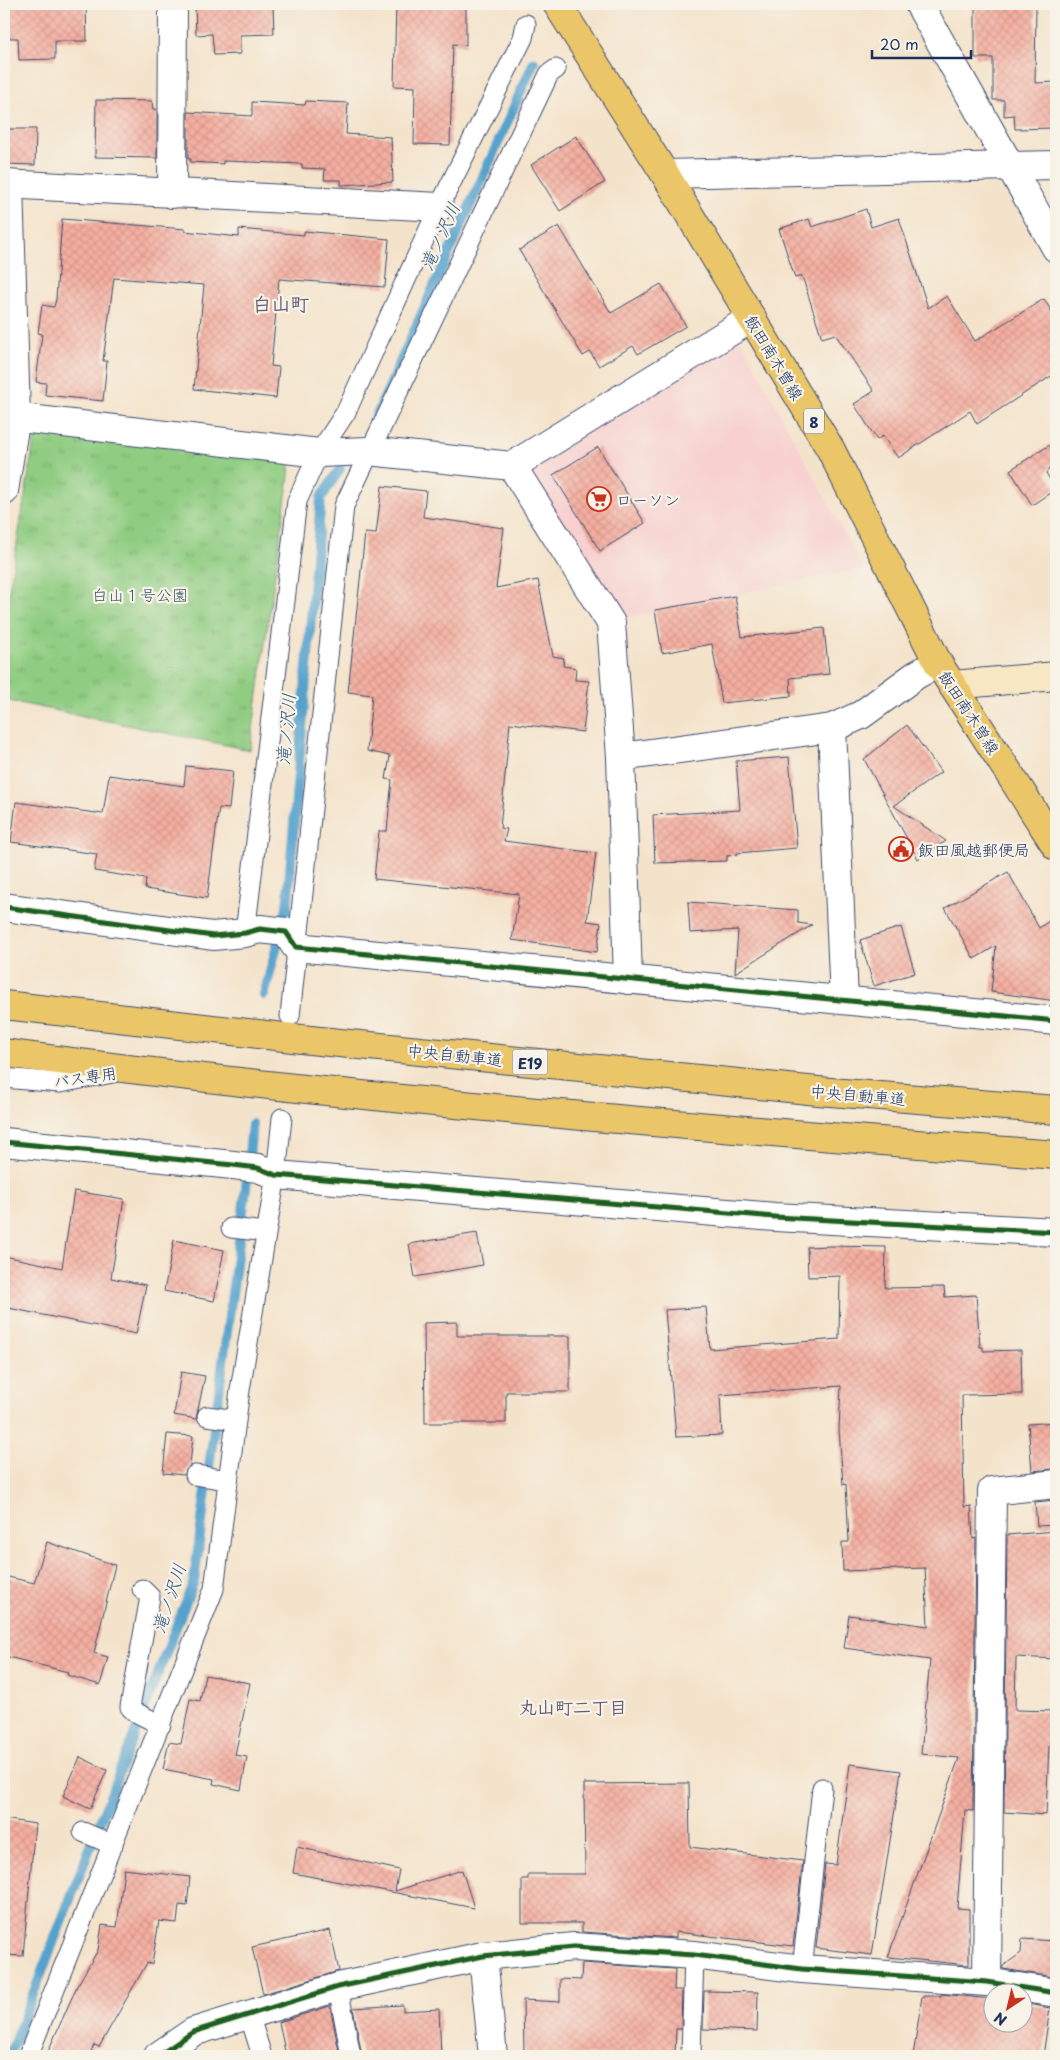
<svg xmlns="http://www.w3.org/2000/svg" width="1060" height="2060" font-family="'Playpen Sans','Klee One',sans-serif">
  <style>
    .built { fill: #f7d0cf }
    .park { fill: url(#park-tufts); stroke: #567e70 }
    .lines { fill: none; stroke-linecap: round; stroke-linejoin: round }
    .stream { stroke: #54a2cd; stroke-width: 10 }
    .building { fill: url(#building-cross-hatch) }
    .lane-casing { stroke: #3c4a6e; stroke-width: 21 }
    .street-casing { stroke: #3c4a6e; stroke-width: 30 }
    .secondary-casing { stroke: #3c4a6e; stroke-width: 30 }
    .primary-casing { stroke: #3c4a6e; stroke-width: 30 }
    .highway-casing { stroke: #3c4a6e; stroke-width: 30 }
    .lane { stroke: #fff; stroke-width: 19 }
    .street { stroke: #fff; stroke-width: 28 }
    .secondary { stroke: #f7e8c3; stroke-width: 28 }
    .primary { stroke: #ebc669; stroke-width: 28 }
    .highway { stroke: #ebc669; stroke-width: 28 }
    .cycleway-casing { stroke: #f7f3e8; stroke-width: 8 }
    .cycleway { stroke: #1b5e20; stroke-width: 5 }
    .labels { text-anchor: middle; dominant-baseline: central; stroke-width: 4.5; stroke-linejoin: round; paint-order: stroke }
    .shield { fill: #f7f3e8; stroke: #5d6a87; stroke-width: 1 }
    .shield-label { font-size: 15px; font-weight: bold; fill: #1b2f5e }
    .street-label { font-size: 16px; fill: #1b2f5e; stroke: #f7f3e8 }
    .poi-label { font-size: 16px; fill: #1b2f5e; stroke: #f7f3e8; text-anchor: start }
    .park-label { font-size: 16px; fill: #385667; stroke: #f7f3e8 }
    .water-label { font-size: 18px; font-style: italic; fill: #2f5785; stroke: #f7f3e8 }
    .neighbourhood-label { font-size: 18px; font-weight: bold; fill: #675c75; stroke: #f7f3e8 }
    .quarter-label { font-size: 19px; font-weight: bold; fill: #675c75; stroke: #f7f3e8 }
  </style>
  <defs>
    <pattern id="park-tufts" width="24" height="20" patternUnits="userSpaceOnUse" patternTransform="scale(1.25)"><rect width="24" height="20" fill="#90cd82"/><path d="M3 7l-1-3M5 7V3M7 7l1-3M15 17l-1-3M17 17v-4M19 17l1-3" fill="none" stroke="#7cb073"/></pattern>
    <pattern id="building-cross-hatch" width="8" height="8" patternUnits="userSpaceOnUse" patternTransform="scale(1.25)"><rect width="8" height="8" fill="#f5afa0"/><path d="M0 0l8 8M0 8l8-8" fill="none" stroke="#d1978c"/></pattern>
  </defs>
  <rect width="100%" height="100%" fill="#f7f3e8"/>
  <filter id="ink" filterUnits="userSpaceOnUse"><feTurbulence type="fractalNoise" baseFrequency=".02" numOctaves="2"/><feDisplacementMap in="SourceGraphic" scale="10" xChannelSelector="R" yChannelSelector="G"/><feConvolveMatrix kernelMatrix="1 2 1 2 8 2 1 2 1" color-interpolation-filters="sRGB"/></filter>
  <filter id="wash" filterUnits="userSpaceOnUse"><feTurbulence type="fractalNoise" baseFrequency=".0096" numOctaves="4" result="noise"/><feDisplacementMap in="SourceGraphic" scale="20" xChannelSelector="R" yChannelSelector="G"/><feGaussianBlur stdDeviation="1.12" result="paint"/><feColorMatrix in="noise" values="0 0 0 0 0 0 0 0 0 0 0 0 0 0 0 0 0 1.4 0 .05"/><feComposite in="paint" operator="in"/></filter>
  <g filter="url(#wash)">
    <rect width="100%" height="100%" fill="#f4e3cb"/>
    <path class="built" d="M 734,327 L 863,568 L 609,621 L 511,459 Z"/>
    <path class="park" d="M 36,430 L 291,461 L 250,750 L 4,700 L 4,621 Z"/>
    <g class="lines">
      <g class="stream">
        <path d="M 373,423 L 534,62"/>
        <path d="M 264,995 L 287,908 L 321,498 L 340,469"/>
        <path d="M 9,2056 L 194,1581 L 246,1188 L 252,1124"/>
      </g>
    </g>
    <g id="blocks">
      <g class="building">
        <path d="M 7,4 L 86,4 L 87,41 L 55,41 L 55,59 L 19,60 L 18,38 L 7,38 Z"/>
        <path d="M 195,4 L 273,4 L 274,34 L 240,35 L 240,54 L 214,55 L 212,34 L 196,35 Z"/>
        <path d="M 396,4 L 466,4 L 466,45 L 453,44 L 450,145 L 414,144 L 415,87 L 394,86 Z"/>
        <path d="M 975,4 L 1036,4 L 1035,83 L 1056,82 L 1056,128 L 1015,129 L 1014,115 L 1004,116 L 1004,100 L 993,100 L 993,58 L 975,58 Z"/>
        <path d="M 96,100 L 152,101 L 153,109 L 157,110 L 157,158 L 95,157 Z"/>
        <path d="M 306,101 L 348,103 L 346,134 L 391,137 L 393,182 L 341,185 L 341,180 L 324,180 L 325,169 L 302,168 L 302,164 L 223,161 L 223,164 L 190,162 L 191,159 L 188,159 L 188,112 L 252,116 L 252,102 L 305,105 Z"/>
        <path d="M 4,129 L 36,129 L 35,165 L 4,164 Z"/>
        <path d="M 576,136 L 605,182 L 560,211 L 531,165 Z"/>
        <path d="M 866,209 L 871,227 L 899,218 L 928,308 L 947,296 L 975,341 L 1044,299 L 1056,318 L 1056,373 L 977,424 L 970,411 L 898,458 L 883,436 L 877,440 L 854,404 L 874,391 L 835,334 L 822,338 L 802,276 L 795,278 L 779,229 L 809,219 L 812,227 Z"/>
        <path d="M 62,219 L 185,229 L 184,231 L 239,237 L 239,229 L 304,235 L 304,231 L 389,239 L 385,287 L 279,279 L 271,366 L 279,367 L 276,398 L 194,389 L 204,285 L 114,278 L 103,361 L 107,361 L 103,401 L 45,395 L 46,383 L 36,382 L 42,334 L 38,333 L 42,305 L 54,307 L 56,299 Z"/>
        <path d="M 559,226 L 611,313 L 661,284 L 686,326 L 638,354 L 633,346 L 599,366 L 590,352 L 583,356 L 519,250 Z"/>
        <path d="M 1056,441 L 1056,460 L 1046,473 L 1056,489 L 1032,505 L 1010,470 Z"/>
        <path d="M 598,447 L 645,523 L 600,551 L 553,475 Z"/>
        <path d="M 382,486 L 426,491 L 423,517 L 504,528 L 496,588 L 538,580 L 553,656 L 564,658 L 563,666 L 576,668 L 575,680 L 589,681 L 583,732 L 510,723 L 500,828 L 507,829 L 504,841 L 596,853 L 587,921 L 601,923 L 597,952 L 512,940 L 519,894 L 374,879 L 379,831 L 387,831 L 392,780 L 386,779 L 390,756 L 367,751 L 372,695 L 348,692 L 365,533 L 376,534 Z"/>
        <path d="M 735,596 L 742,637 L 824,628 L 829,674 L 790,678 L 791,696 L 722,703 L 712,644 L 662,653 L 655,610 Z"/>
        <path d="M 907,725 L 941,772 L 894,806 L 946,841 L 918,859 L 864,759 Z"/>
        <path d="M 789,757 L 797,848 L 737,853 L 737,855 L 727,856 L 727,861 L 655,863 L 653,815 L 740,810 L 736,761 Z"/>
        <path d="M 186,766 L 233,771 L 229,809 L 219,808 L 207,898 L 145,889 L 146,879 L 94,871 L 97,854 L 11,842 L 16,802 L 103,814 L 109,775 L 184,786 Z"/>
        <path d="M 1008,872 L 1039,928 L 1056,916 L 1056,1001 L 991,992 L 996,946 L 974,959 L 945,908 Z"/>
        <path d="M 688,902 L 798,910 L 798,923 L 812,925 L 735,973 L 738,930 L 690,933 Z"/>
        <path d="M 901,927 L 915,973 L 874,986 L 860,940 Z"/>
        <path d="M 74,1191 L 124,1199 L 111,1278 L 146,1285 L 136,1334 L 4,1307 L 4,1256 L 62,1268 Z"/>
        <path d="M 477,1233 L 483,1265 L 415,1277 L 409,1244 Z"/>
        <path d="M 174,1240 L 224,1250 L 214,1301 L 164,1291 Z"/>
        <path d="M 830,1246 L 886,1247 L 885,1288 L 944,1287 L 945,1297 L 976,1295 L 980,1347 L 983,1347 L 983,1351 L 1021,1350 L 1022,1394 L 962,1395 L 964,1507 L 971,1506 L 973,1539 L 976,1538 L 973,1811 L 965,1810 L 957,1908 L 969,1909 L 969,1965 L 888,1957 L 959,1758 L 921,1754 L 930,1660 L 844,1648 L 849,1615 L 928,1626 L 925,1568 L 843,1571 L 842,1542 L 849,1542 L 846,1484 L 843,1485 L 839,1429 L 841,1386 L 720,1395 L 722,1435 L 676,1437 L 665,1310 L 706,1307 L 710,1349 L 839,1339 L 840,1276 L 808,1277 L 807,1247 Z"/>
        <path d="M 457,1322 L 457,1336 L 570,1336 L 570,1392 L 506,1392 L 506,1423 L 425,1423 L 424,1323 Z"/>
        <path d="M 181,1372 L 205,1376 L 196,1419 L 174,1415 Z"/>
        <path d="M 1056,1422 L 1056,1469 L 1032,1471 L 1028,1424 Z"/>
        <path d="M 167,1434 L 193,1436 L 190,1465 L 184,1475 L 163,1473 Z"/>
        <path d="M 1056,1500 L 1056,1525 L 1037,1526 L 1035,1502 Z"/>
        <path d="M 1056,1531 L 1056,1659 L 1016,1657 L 1015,1710 L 1056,1711 L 1056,1745 L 1049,1745 L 1046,1815 L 1004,1812 L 1007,1535 Z"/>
        <path d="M 47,1542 L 115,1565 L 94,1653 L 108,1657 L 100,1685 L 67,1675 L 68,1672 L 4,1656 L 4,1576 L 34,1583 Z"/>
        <path d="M 205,1675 L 250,1683 L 235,1755 L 247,1757 L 241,1790 L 213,1784 L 214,1779 L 163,1769 L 169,1742 L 181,1744 L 190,1699 L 200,1701 Z"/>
        <path d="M 80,1757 L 107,1770 L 90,1809 L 63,1796 Z"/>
        <path d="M 850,1764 L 901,1771 L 872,1955 L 816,1948 L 825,1864 L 836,1865 Z"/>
        <path d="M 689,1783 L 690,1847 L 803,1861 L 793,1946 L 676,1932 L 676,1938 L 582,1932 L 582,1923 L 522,1923 L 522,1879 L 528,1879 L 528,1874 L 585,1874 L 584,1784 Z"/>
        <path d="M 4,1819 L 35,1824 L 23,1956 L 4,1955 Z"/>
        <path d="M 297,1847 L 399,1870 L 395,1891 L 462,1870 L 474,1908 L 293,1873 Z"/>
        <path d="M 124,1869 L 190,1877 L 187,1906 L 179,1905 L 177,1923 L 159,1921 L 152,1964 L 147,1963 L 99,2047 L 94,2045 L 89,2056 L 46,2056 L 77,1986 L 98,1950 L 102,1925 L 117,1927 Z"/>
        <path d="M 330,1930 L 339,1971 L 263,1994 L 252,1947 Z"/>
        <path d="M 1022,1939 L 1056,1941 L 1056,1974 L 1054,1977 L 1003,1969 L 1003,1966 L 1021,1953 Z"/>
        <path d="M 582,1963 L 675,1969 L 674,1990 L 682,1990 L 681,2029 L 676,2029 L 675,2056 L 524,2054 L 523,2000 L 560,2002 L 560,1979 L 581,1980 Z"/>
        <path d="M 704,1991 L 758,1992 L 757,2031 L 703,2029 Z"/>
        <path d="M 941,1994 L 992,1999 L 992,2022 L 1022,2022 L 1022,2003 L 1050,2008 L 1043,2056 L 913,2056 L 922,1996 L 941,1996 Z"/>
        <path d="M 403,2005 L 403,2011 L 439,2009 L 441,2055 L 362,2056 L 353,2008 Z"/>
        <path d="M 330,2006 L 340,2056 L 286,2056 L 279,2022 Z"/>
      </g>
    </g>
  </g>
  <g filter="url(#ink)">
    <use href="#blocks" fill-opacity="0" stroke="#3c4a6e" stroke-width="1"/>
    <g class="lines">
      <defs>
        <g id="lane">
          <path d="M 245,933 L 297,501 L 319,453 L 346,412 L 439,207 L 523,38 L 526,24"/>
          <path d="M 290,1016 L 344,506 L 549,74 L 556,69"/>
          <path d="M 4,1078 L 60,1083 L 113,1073"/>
          <path d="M 231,1228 L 266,1232"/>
          <path d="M 207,1416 L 236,1420"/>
          <path d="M 195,1475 L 228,1480"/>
          <path d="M 142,1589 L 150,1597 L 130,1707 L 135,1712 L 161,1725"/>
          <path d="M 83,1832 L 113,1845"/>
          <path d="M 802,1969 L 822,1788"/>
          <path d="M 338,1987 L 351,2056"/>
          <path d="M 249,2014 L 262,2056"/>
          <path d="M 28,2056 L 214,1589 L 240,1390 L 276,1175 L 282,1118"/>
          <path d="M 691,2056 L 694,1955"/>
        </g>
        <g id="street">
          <path d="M 919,4 L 1056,248"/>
          <path d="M 665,174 L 1056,165"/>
          <path d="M 4,184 L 439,207"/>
          <path d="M 172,194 L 173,4"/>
          <path d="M 4,416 L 319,453 L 368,451 L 512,466 L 752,318"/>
          <path d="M 512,466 L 611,623 L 621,757 L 628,980"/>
          <path d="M 4,491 L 16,416 L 9,184"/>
          <path d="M 832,728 L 844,1000"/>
          <path d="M 621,757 L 832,728 L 861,715 L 916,675 L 938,663"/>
          <path d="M 4,907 L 213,936 L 245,933 L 260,929 L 286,932 L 296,947 L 1056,1021"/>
          <path d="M 4,1142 L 233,1165 L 258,1168 L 276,1175 L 775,1217 L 1056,1232"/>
          <path d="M 483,1956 L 493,2056"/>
          <path d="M 987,1982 L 992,1491 L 1056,1484"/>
          <path d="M 158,2056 L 193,2032 L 338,1987 L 483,1956 L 574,1947 L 694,1955 L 802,1969 L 987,1982 L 1056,1993"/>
        </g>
        <path id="secondary" d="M 952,685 L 1056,676"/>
        <path id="primary" d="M 557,4 L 665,174 L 831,450 L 938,663 L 1056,846"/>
        <g id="highway">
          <path d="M 4,1005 L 310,1040 L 818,1091 L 1056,1110"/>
          <path d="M 4,1053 C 353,1100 705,1127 1056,1155"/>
        </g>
      </defs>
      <use href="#lane" class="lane-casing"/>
      <use href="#street" class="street-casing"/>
      <use href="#secondary" class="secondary-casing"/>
      <use href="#primary" class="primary-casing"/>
      <use href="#highway" class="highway-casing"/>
      <use href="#lane" class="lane"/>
      <use href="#street" class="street"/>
      <use href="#secondary" class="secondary"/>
      <use href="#primary" class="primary"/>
      <use href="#highway" class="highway"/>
      <defs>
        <g id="cycleway">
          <path d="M 4,907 L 213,936 L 245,933 L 260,929 L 286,932 L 296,947 L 1056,1021"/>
          <path d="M 4,1142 L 233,1165 L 258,1168 L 276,1175 L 775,1217 L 1056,1232"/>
          <path d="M 158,2056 L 193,2032 L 338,1987 L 483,1956 L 574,1947 L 694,1955 L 802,1969 L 987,1982 L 1056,1993"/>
        </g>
      </defs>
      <use href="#cycleway" class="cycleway-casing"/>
      <use href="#cycleway" class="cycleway"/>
    </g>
  </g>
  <defs>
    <symbol id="supermarket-ring" viewBox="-11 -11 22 22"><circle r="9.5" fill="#f7f3e8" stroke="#c8321e" stroke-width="1.5"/><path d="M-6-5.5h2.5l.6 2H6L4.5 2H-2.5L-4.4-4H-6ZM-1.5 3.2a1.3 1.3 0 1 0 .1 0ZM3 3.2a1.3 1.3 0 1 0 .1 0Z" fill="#c8321e"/></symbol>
    <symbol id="civic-ring" viewBox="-11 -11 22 22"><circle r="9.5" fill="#f7f3e8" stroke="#c8321e" stroke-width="1.5"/><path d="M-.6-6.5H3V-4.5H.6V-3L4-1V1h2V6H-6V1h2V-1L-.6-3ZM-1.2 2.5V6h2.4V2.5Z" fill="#c8321e"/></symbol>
  </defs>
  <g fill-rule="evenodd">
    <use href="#supermarket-ring" x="585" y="485" width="28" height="28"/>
    <use href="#civic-ring" x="887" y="835" width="28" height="28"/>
  </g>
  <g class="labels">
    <g class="shield">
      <rect x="804" y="408.5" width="20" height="25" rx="4"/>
      <rect x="512.5" y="1049.5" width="35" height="25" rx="4"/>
    </g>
    <g class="shield-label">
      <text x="814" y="421">8</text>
      <text x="530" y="1062">E19</text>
    </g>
    <g class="street-label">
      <text transform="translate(775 357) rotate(59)">飯田南木曽線</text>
      <text transform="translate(970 712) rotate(57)">飯田南木曽線</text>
      <text transform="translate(455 1054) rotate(6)">中央自動車道</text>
      <text transform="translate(85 1076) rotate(-8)">バス専用</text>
      <text transform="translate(858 1094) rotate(5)">中央自動車道</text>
    </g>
    <g class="poi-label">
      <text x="616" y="499">ローソン</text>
      <text x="918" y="849">飯田風越郵便局</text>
    </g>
    <g class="park-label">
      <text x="140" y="594">白山１号公園</text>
    </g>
    <g class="water-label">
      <text transform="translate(439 236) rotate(-66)">滝ノ沢川</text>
      <text transform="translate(285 729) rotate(-85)">滝ノ沢川</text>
      <text transform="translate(168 1598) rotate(-72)">滝ノ沢川</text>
    </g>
    <g class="neighbourhood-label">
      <text x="573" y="1706">丸山町二丁目</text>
    </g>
    <g class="quarter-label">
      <text x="281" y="303">白山町</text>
    </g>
  </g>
  <rect width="1060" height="2060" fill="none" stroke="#f7f3e8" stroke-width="20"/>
  <g transform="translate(1008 2008) rotate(215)"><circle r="24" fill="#f7f3e8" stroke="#9fa5b1"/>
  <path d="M0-4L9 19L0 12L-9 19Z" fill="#c8321e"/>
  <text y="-8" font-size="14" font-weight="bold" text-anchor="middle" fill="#1b2f5e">N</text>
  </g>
  <path d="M872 50v8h99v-8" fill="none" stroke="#1b2f5e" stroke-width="2.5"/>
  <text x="880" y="50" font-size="15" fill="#1b2f5e" stroke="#f7f3e8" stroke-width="4" paint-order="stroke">20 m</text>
</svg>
